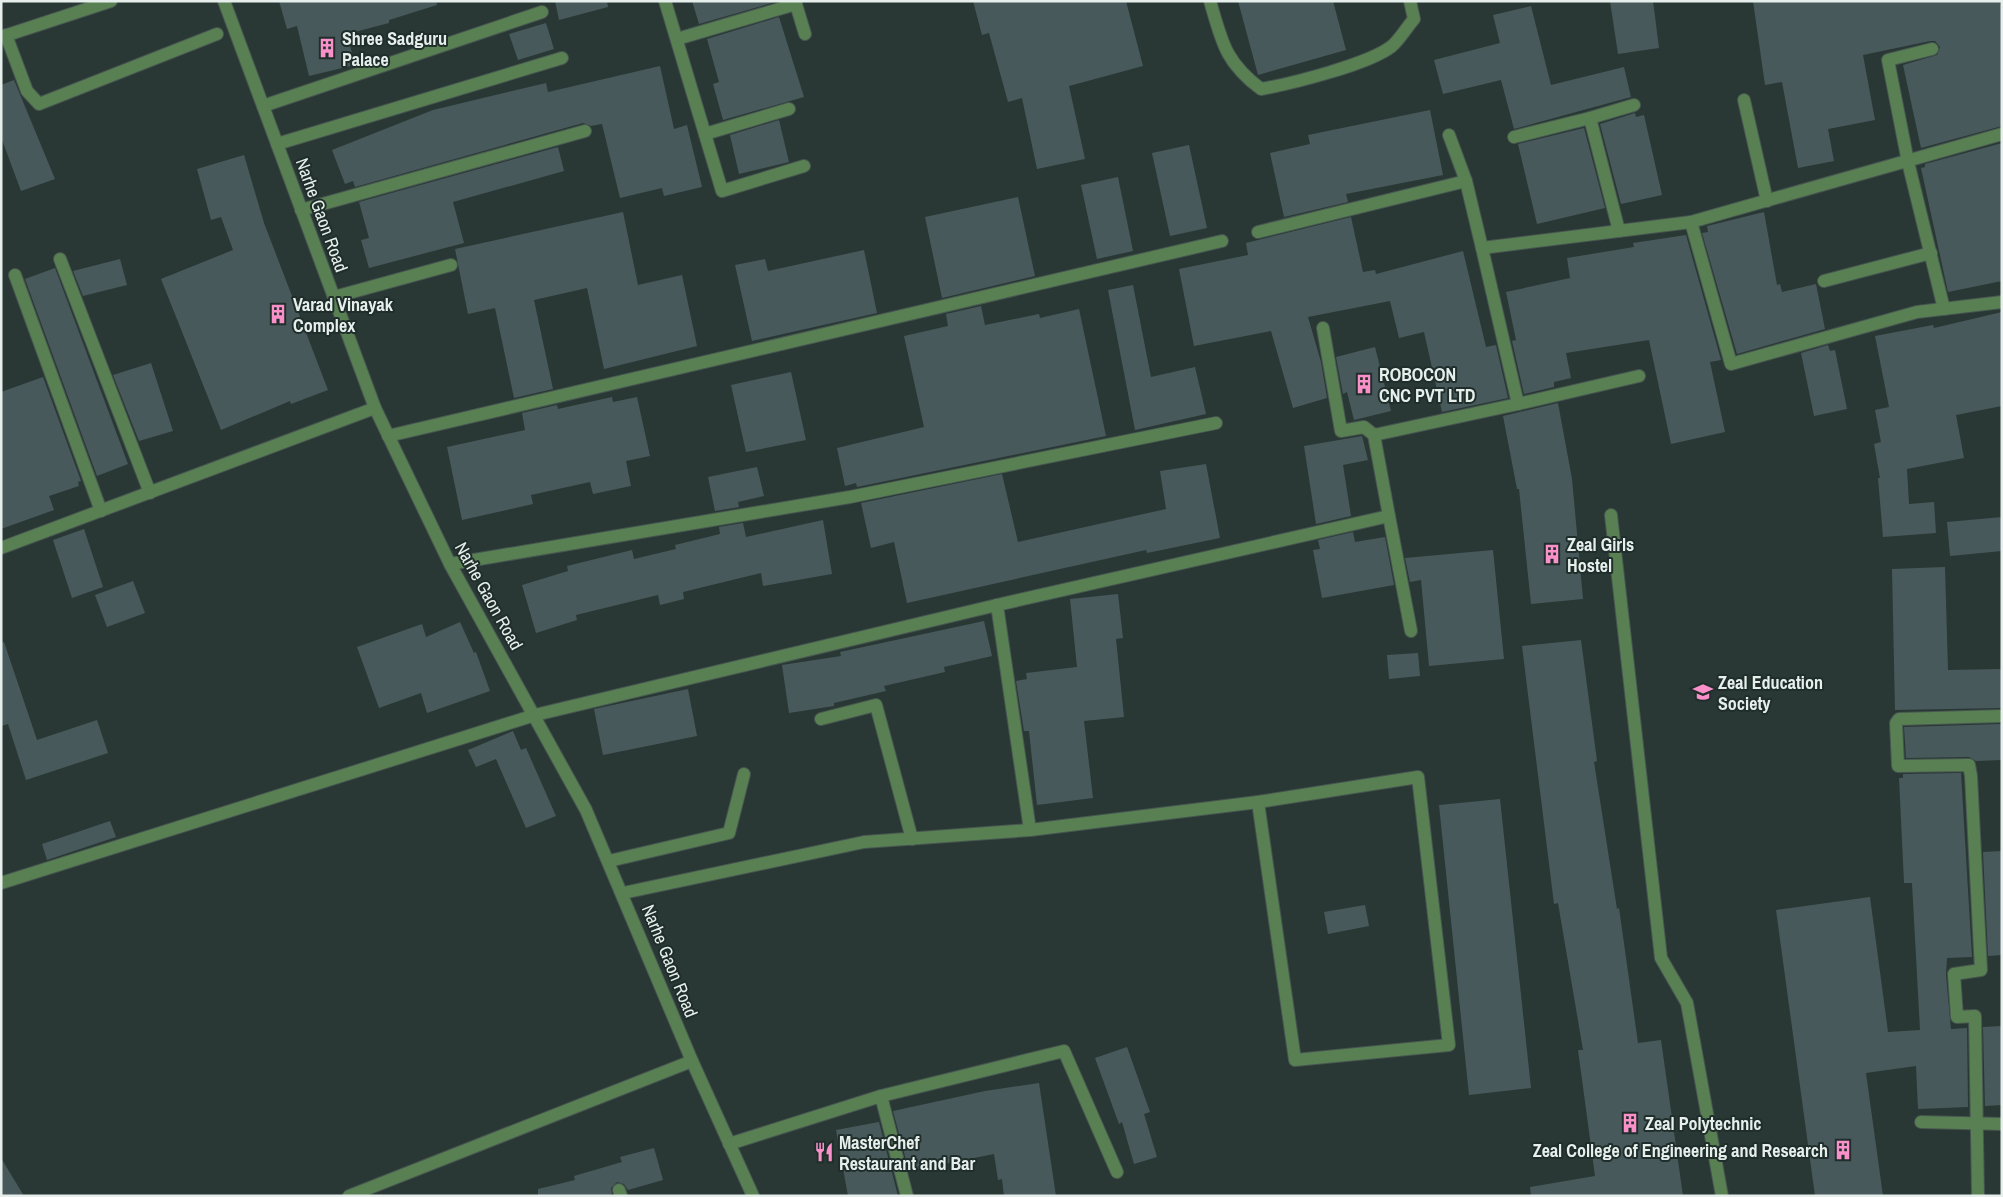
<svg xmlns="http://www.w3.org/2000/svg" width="2003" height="1197" font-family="'Archivo Narrow',sans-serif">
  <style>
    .building { fill: #48595c }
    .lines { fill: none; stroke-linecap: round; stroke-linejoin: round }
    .minor-casing { stroke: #475551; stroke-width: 14 }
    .minor { stroke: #588053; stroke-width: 12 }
    .labels { text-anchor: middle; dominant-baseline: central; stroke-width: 4; stroke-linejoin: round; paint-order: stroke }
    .poi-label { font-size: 18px; font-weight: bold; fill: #e6efec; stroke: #1f2e2a; text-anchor: start }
    .street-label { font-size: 18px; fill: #e6efec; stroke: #1f2e2a }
  </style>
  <rect width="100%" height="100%" fill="#293834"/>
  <g class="building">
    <path d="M 279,1 L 436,1 L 437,5 L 389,20 L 389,23 L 347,34 L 355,65 L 309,76 L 297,26 L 287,29 Z"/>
    <path d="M 555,1 L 607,1 L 608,7 L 559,20 Z"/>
    <path d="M 692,1 L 775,1 L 775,2 L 699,24 Z"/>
    <path d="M 973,1 L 1126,1 L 1143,66 L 1069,86 L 1085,159 L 1037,169 L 1022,98 L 1008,102 L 989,33 L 982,35 Z"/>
    <path d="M 1238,1 L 1333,1 L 1346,50 L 1258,75 Z"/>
    <path d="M 1610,1 L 1653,1 L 1659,48 L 1618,54 Z"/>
    <path d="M 1753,1 L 2000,1 L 2002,12 L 2002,126 L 1921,148 L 1903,65 L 1937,55 L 1940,47 L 1935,41 L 1930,41 L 1863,55 L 1875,120 L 1828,129 L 1834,161 L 1798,168 L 1782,82 L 1765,85 Z"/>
    <path d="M 1531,6 L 1551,85 L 1624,67 L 1631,97 L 1514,129 L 1501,80 L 1443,94 L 1434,60 L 1500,43 L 1493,15 Z"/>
    <path d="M 779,17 L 804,97 L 723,120 L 713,84 L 719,82 L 707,39 Z"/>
    <path d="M 546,23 L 554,49 L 518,60 L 509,34 Z"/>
    <path d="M 660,66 L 674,129 L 687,125 L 702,187 L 664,196 L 662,188 L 620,198 L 602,124 L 591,126 L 583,123 L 355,187 L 353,181 L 345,184 L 332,150 L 433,110 L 546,83 L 548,92 Z"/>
    <path d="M 14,80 L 55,179 L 21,191 L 1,137 L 1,85 Z"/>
    <path d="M 1430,110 L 1443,175 L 1346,194 L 1348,202 L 1284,217 L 1270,153 L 1310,144 L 1308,135 Z"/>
    <path d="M 1635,113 L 1636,117 L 1644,115 L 1662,195 L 1621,204 L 1600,124 Z"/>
    <path d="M 779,120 L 789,162 L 739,174 L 730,135 Z"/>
    <path d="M 1584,128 L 1605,208 L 1537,224 L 1518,144 Z"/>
    <path d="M 2002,143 L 2002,281 L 1948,292 L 1921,168 L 1925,167 L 1925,164 Z"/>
    <path d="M 1189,145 L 1207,228 L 1170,236 L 1152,153 Z"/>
    <path d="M 558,147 L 564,171 L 453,202 L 464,243 L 369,268 L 361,240 L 369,238 L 359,202 Z"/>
    <path d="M 244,155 L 264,223 L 328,390 L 291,404 L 290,401 L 221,430 L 161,279 L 233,250 L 221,217 L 211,220 L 197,169 Z"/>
    <path d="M 1118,177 L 1133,251 L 1097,259 L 1081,185 Z"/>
    <path d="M 1018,197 L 1035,276 L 942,298 L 925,217 Z"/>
    <path d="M 623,212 L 638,285 L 682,275 L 697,346 L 604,369 L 587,288 L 534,300 L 553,389 L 514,398 L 495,308 L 468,314 L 455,249 Z"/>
    <path d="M 1764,212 L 1777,285 L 1780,284 L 1782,292 L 1816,284 L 1825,329 L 1737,354 L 1702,233 L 1708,232 L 1707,226 Z"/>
    <path d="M 1351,217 L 1363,272 L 1375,270 L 1376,274 L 1463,251 L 1486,347 L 1496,345 L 1508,398 L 1442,412 L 1424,332 L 1399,338 L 1390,301 L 1308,317 L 1321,362 L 1327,398 L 1293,408 L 1271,331 L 1194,346 L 1179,269 L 1248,255 L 1246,243 Z"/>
    <path d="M 1686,235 L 1721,360 L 1710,362 L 1725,432 L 1671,444 L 1649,340 L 1566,353 L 1571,378 L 1554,382 L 1554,387 L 1524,394 L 1512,341 L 1516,340 L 1506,292 L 1570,278 L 1567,258 L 1634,247 L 1633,243 Z"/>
    <path d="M 864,250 L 877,313 L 752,341 L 735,265 L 765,259 L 768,271 Z"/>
    <path d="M 120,259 L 127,285 L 83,296 L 73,271 Z"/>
    <path d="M 55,268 L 128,464 L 97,476 L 25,279 Z"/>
    <path d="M 1133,285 L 1151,377 L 1195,367 L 1206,414 L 1135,430 L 1108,290 Z"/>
    <path d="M 981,306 L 985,325 L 1039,314 L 1040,318 L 1079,309 L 1106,436 L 857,487 L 856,483 L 845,486 L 837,448 L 924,427 L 904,336 L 948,326 L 946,314 Z"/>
    <path d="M 2002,312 L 2002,406 L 1956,415 L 1964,458 L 1907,469 L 1909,504 L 1934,502 L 1936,533 L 1883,537 L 1878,478 L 1880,478 L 1874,444 L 1881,442 L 1875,410 L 1889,407 L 1875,336 L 1933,325 L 1934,328 Z"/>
    <path d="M 1828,345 L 1830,351 L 1835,350 L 1847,409 L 1814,416 L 1801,353 Z"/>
    <path d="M 1375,347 L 1391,411 L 1354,420 L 1347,392 L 1343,394 L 1336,357 Z"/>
    <path d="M 151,363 L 173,431 L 139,441 L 113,375 Z"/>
    <path d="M 791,372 L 806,440 L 746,452 L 731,385 Z"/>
    <path d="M 43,377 L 81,481 L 78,482 L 79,486 L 49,496 L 54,510 L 1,529 L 1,392 Z"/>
    <path d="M 612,397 L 613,402 L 637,397 L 650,456 L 626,461 L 631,486 L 593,494 L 590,482 L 531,495 L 533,504 L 462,520 L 447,447 L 525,430 L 522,413 L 557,405 L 558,409 Z"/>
    <path d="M 1558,403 L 1572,479 L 1583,599 L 1531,604 L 1519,489 L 1517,489 L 1503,416 Z"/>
    <path d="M 1362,436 L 1368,460 L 1343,465 L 1351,516 L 1316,524 L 1304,446 Z"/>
    <path d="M 1206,464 L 1220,538 L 1147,553 L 1146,550 L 907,603 L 894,542 L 871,548 L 861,503 L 1002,474 L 1018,542 L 1166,509 L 1160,471 Z"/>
    <path d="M 757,467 L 764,496 L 738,502 L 739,507 L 715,511 L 708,477 Z"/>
    <path d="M 2002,517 L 2002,551 L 1950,556 L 1947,522 Z"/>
    <path d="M 823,520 L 832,574 L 763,586 L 761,573 L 683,592 L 684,599 L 660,605 L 658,595 L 576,615 L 577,620 L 536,633 L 522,585 L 568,571 L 567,566 L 632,550 L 634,559 L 676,549 L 675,545 L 720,534 L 719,527 L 743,523 L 746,537 Z"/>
    <path d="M 84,529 L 103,587 L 72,598 L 53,540 Z"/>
    <path d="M 1353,532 L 1355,542 L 1385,537 L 1394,585 L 1322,598 L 1313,550 L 1320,549 L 1318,540 Z"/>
    <path d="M 1493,550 L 1504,659 L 1429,666 L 1421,580 L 1410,582 L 1405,558 Z"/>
    <path d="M 1945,567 L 1948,670 L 2002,669 L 2002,708 L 1895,710 L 1892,569 Z"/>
    <path d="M 133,581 L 145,613 L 107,627 L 95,595 Z"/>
    <path d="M 1118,594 L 1123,638 L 1116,639 L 1124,717 L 1084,721 L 1093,798 L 1037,805 L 1029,731 L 1024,731 L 1016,681 L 1027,679 L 1026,673 L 1077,667 L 1070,599 Z"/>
    <path d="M 984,621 L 992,656 L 944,667 L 945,672 L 884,686 L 886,691 L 834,703 L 834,706 L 789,713 L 782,665 L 841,656 L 840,652 Z"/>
    <path d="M 460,622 L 474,653 L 476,652 L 490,691 L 427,713 L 421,693 L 379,708 L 357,647 L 422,624 L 426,637 Z"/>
    <path d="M 1581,640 L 1597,761 L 1594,762 L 1617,909 L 1619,908 L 1638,1043 L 1661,1040 L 1683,1196 L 1531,1196 L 1530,1187 L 1595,1176 L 1578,1050 L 1583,1050 L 1558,903 L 1554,904 L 1522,646 Z"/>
    <path d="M 4,642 L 37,740 L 97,720 L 108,753 L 26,780 L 8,724 L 1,726 L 1,643 Z"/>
    <path d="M 1418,653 L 1420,676 L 1389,679 L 1387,655 Z"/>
    <path d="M 688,689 L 697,736 L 603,755 L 594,709 Z"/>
    <path d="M 2002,724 L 2002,760 L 1976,761 L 1969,757 L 1906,758 L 1904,727 Z"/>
    <path d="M 513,731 L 521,750 L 526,748 L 556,816 L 526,828 L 496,759 L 476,767 L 468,750 Z"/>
    <path d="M 1961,773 L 1972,957 L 1947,958 L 1946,975 L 1951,1029 L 1967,1028 L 1968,1107 L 1918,1109 L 1916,1066 L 1866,1073 L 1883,1196 L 1815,1196 L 1776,910 L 1870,897 L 1888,1032 L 1920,1030 L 1912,883 L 1904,883 L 1899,778 L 1903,778 L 1903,774 Z"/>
    <path d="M 1500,799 L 1531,1088 L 1469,1095 L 1439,805 Z"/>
    <path d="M 110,821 L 116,837 L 47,860 L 42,844 Z"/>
    <path d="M 2002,851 L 2002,955 L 1988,956 L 1983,852 Z"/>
    <path d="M 1365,905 L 1369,926 L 1328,934 L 1324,912 Z"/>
    <path d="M 2002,1026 L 2002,1105 L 1985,1106 L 1983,1027 Z"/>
    <path d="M 1127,1047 L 1150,1112 L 1144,1114 L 1157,1157 L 1134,1164 L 1122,1122 L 1119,1124 L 1095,1058 Z"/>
    <path d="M 1039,1083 L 1056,1196 L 1004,1196 L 1002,1179 L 998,1180 L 994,1154 L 909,1171 L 893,1111 L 985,1091 Z"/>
    <path d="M 879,1122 L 898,1196 L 848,1196 L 836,1130 Z"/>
    <path d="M 654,1148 L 663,1180 L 628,1190 L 624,1184 L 617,1182 L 611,1188 L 612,1194 L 607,1196 L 538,1196 L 538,1189 L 575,1180 L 574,1176 L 622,1162 L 620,1157 Z"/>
    <path d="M 1,1158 L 24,1196 L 1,1196 Z"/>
  </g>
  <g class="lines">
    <defs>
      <g id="minor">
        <path d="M 224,1 L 375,408 L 450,564 L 586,810 L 692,1061 L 753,1196"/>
        <path d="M 665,1 L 722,191 L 804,166"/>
        <path d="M 795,1 L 805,34"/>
        <path d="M 1210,1 C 1222,42 1225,62 1261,89 C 1290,84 1370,64 1392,46 C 1400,39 1407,27 1414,19 L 1410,1"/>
        <path d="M 6,35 L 27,91 L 39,104 L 217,34"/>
        <path d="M 1,37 L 111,1"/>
        <path d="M 677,39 L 796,4"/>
        <path d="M 1932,49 L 1888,60 L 1908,162 L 1944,309"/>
        <path d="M 1744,100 L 1767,201"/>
        <path d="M 263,106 L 542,12"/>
        <path d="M 705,134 L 789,109"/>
        <path d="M 1449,135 L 1466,181 L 1482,248"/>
        <path d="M 1514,137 L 1590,118"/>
        <path d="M 277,144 L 562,58"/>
        <path d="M 301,210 L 585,131"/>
        <path d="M 1691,222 L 1731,364 L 1917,312 L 2002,302"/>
        <path d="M 1619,231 L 1590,118 L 1634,105"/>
        <path d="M 1258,232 L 1466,181"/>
        <path d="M 60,259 L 150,493"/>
        <path d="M 15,275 L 101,511"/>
        <path d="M 1824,281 L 1931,253"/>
        <path d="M 334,297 L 451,265"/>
        <path d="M 1518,404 L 1639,376"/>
        <path d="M 1374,435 L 1518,404 L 1482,248 L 1691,222 L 2002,134"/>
        <path d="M 388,436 L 1222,241"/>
        <path d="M 1611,515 L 1661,958 L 1687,1003 L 1722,1196"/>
        <path d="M 1389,516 L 1411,631"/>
        <path d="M 1,548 L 375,408"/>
        <path d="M 450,564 L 850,497 L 1216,423"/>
        <path d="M 997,605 L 1030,830"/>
        <path d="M 821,719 L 876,705 L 912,839"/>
        <path d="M 1418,777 L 1449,1045 L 1295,1060 L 1258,802 Z"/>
        <path d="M 609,861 L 729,833 L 744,774"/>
        <path d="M 1,883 L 535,715 L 997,605 L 1389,516 L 1374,435 L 1364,427 L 1341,431 L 1323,328"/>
        <path d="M 623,893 L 864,842 L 1030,830 L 1258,802"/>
        <path d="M 881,1096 L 907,1196"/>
        <path d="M 1921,1122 L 2002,1124"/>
        <path d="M 729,1144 L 881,1096 L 1064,1051 L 1117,1172"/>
        <path d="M 619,1190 L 621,1196"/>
        <path d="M 349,1196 L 692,1061"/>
        <path d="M 1978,1196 L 1975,1016 L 1957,1017 L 1954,974 L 1981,970 L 1971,776 L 1969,765 L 1898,766 L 1896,723 L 1899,719 L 2002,716"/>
      </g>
    </defs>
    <use href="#minor" class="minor-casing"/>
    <use href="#minor" class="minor"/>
  </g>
  <defs>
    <symbol id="building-bare" viewBox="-9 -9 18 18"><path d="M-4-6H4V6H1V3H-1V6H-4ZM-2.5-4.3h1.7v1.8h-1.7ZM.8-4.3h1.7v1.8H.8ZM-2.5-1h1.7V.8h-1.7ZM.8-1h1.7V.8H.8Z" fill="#f990ca" stroke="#1f2e2a" stroke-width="2.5" paint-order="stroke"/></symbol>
    <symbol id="university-bare" viewBox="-9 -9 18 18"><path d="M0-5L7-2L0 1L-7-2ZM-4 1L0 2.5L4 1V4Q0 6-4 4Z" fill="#f990ca" stroke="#1f2e2a" stroke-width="2.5" paint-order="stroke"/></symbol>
    <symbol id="restaurant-bare" viewBox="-9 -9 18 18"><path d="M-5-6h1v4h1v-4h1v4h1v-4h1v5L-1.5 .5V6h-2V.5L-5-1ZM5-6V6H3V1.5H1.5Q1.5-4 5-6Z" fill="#f990ca" stroke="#1f2e2a" stroke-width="2.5" paint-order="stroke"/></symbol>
  </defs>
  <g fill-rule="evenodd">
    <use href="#building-bare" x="313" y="34" width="28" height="28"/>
    <use href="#building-bare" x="264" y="300" width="28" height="28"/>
    <use href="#building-bare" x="1350" y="370" width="28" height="28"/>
    <use href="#building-bare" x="1538" y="540" width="28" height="28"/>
    <use href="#university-bare" x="1689" y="678" width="28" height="28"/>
    <use href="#building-bare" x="1616" y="1109" width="28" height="28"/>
    <use href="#building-bare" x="1829" y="1136" width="28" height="28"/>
    <use href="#restaurant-bare" x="810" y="1138" width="28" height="28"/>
  </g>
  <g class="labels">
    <g class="poi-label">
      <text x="342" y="38">Shree Sadguru<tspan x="342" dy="21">Palace</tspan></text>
      <text x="293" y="304">Varad Vinayak<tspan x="293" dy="21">Complex</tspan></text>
      <text x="1379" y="374">ROBOCON<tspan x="1379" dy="21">CNC PVT LTD</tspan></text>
      <text x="1567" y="544">Zeal Girls<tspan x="1567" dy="21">Hostel</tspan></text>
      <text x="1718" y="682">Zeal Education<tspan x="1718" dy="21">Society</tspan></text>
      <text x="1645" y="1123">Zeal Polytechnic</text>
      <text x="839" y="1142">MasterChef<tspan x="839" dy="21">Restaurant and Bar</tspan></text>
      <text x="1828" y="1150" text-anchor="end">Zeal College of Engineering and Research</text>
    </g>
    <g class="street-label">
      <text transform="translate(322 215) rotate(70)">Narhe Gaon Road</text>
      <text transform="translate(489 596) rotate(61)">Narhe Gaon Road</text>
      <text transform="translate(670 961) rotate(68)">Narhe Gaon Road</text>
    </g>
  </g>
  <rect width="2003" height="1197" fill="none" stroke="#e6efec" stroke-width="5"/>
</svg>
